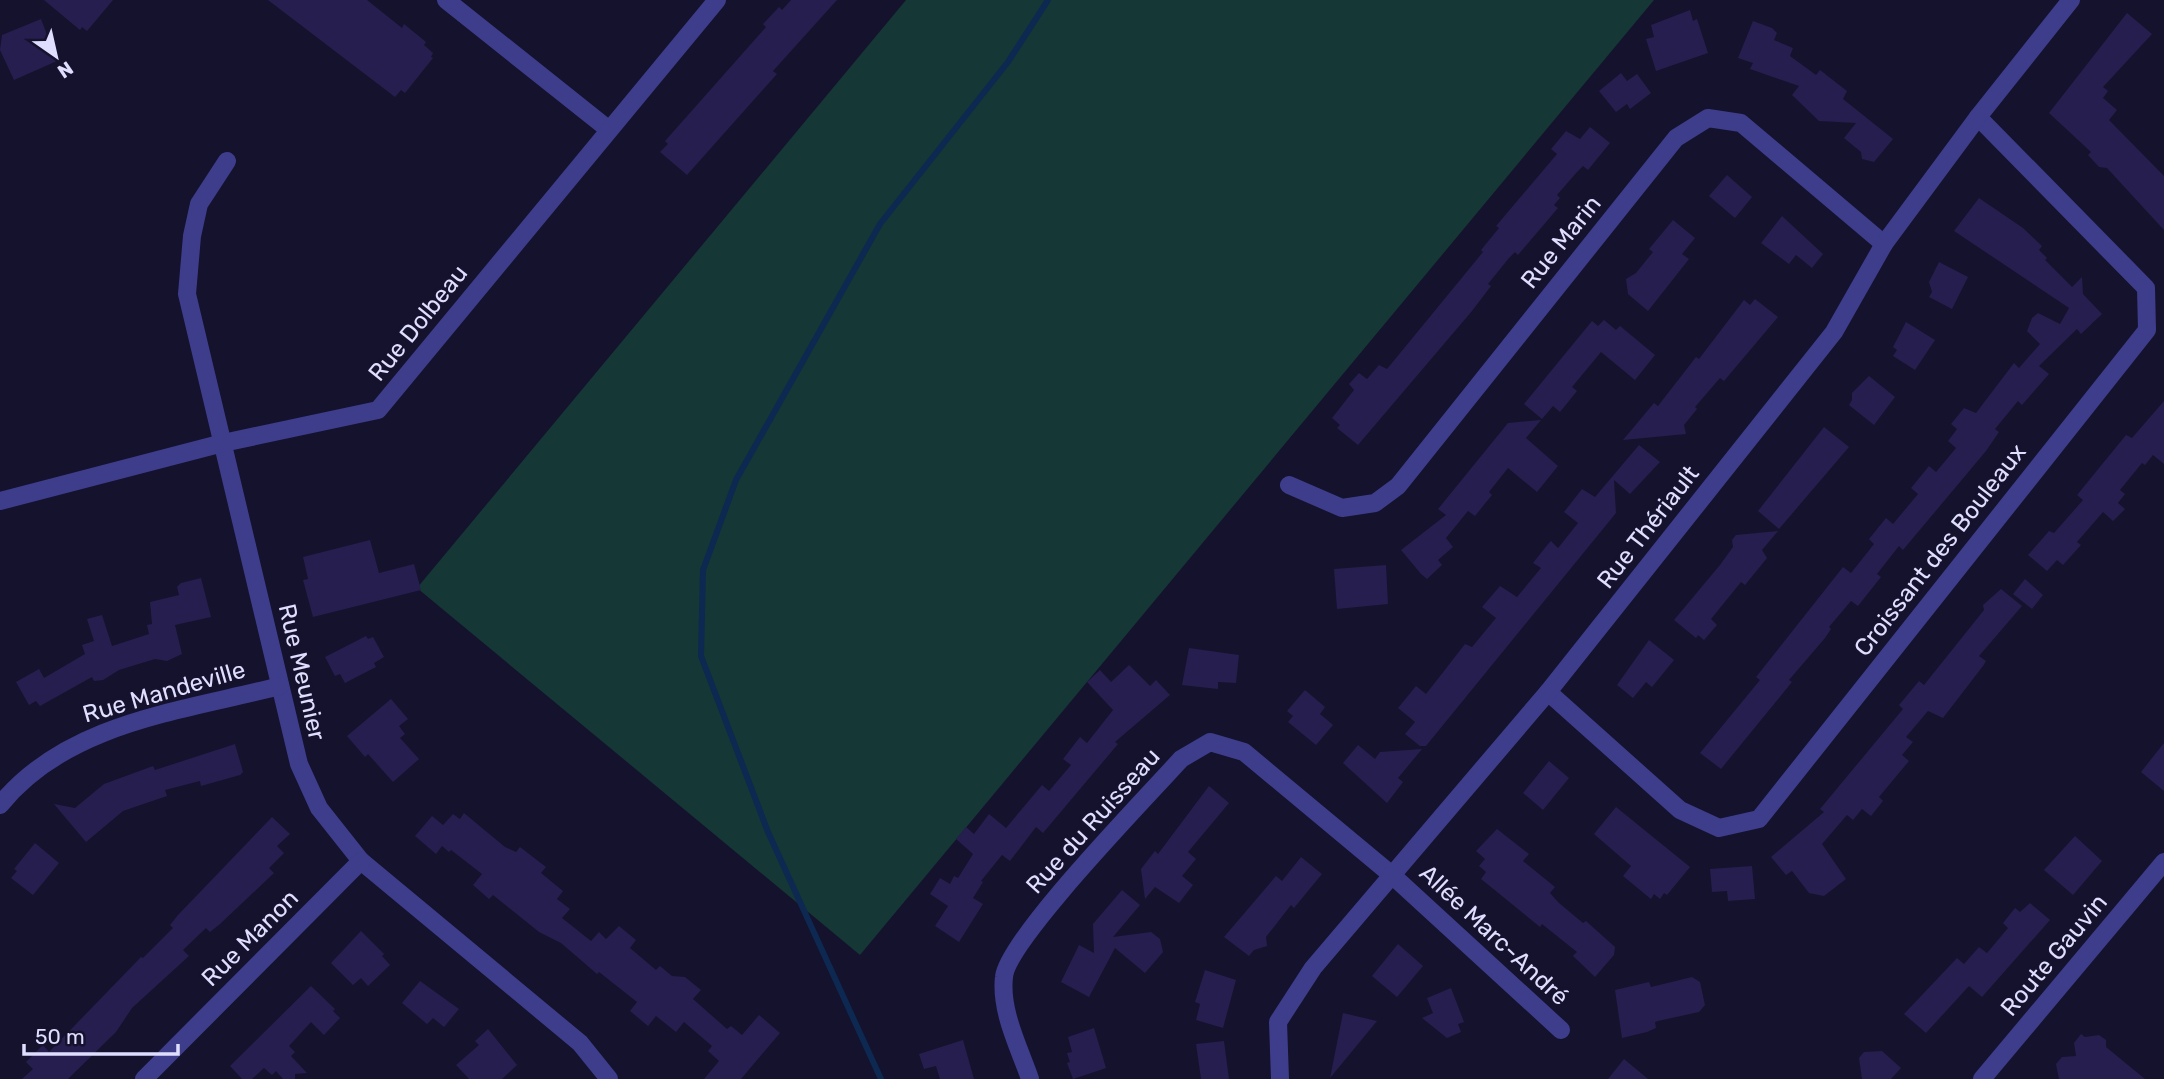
<svg xmlns="http://www.w3.org/2000/svg" width="2164" height="1079" font-family="Rubik,sans-serif">
  <style>
    .green { fill: #153735 }
    .lines { fill: none; stroke-linecap: round; stroke-linejoin: round }
    .stream { stroke: #0d2851; stroke-width: 6 }
    .building { fill: #261e4e }
    .minor { stroke: #3d3d8c; stroke-width: 18 }
    .tertiary { stroke: #3d3d8c; stroke-width: 18 }
    .labels { text-anchor: middle; dominant-baseline: central; stroke-width: 6; stroke-linejoin: round; paint-order: stroke }
    .street-label { font-size: 24px; fill: #e0deff; stroke: #15122d }
  </style>
  <rect width="100%" height="100%" fill="#15122d"/>
  <path class="green" d="M 906,0 L 1654,0 L 860,955 L 417,588 Z"/>
  <g class="lines">
    <path class="stream" d="M 881,1079 L 768,832 L 701,656 L 703,570 L 736,480 L 880,224 L 1008,62 L 1048,0"/>
  </g>
  <g class="building">
    <path d="M 44,0 L 113,0 L 87,31 L 82,27 L 80,30 Z"/>
    <path d="M 268,0 L 367,0 L 402,28 L 404,24 L 426,42 L 424,45 L 433,53 L 431,57 L 433,58 L 405,93 L 401,90 L 395,97 Z"/>
    <path d="M 791,0 L 837,0 L 773,71 L 777,74 L 687,175 L 660,152 L 668,144 L 665,141 L 766,27 L 763,24 L 779,7 L 782,10 Z"/>
    <path d="M 1690,10 L 1693,21 L 1697,19 L 1708,53 L 1656,71 L 1646,39 L 1654,37 L 1651,25 Z"/>
    <path d="M 2127,13 L 2152,34 L 2103,87 L 2108,91 L 2103,98 L 2117,110 L 2109,120 L 2164,176 L 2164,230 L 2107,168 L 2099,167 L 2088,155 L 2091,152 L 2049,113 Z"/>
    <path d="M 41,19 L 57,61 L 14,80 L 0,50 L 2,35 Z"/>
    <path d="M 1753,21 L 1772,28 L 1777,33 L 1774,40 L 1793,48 L 1790,56 L 1816,75 L 1820,70 L 1847,91 L 1843,99 L 1893,139 L 1874,162 L 1862,159 L 1861,152 L 1844,138 L 1856,123 L 1819,121 L 1792,95 L 1799,86 L 1750,69 L 1753,63 L 1738,58 Z"/>
    <path d="M 1621,73 L 1627,81 L 1637,74 L 1651,93 L 1630,109 L 1627,104 L 1616,112 L 1599,91 Z"/>
    <path d="M 1590,127 L 1610,143 L 1588,170 L 1583,166 L 1577,172 L 1557,195 L 1560,198 L 1554,205 L 1558,208 L 1518,255 L 1515,252 L 1509,258 L 1488,284 L 1491,286 L 1472,311 L 1358,445 L 1337,428 L 1340,425 L 1332,418 L 1354,390 L 1349,384 L 1359,373 L 1367,379 L 1379,365 L 1387,369 L 1483,252 L 1481,250 L 1499,228 L 1496,226 L 1557,154 L 1551,149 L 1566,131 L 1580,139 Z"/>
    <path d="M 1727,175 L 1752,197 L 1735,218 L 1709,196 Z"/>
    <path d="M 1979,198 L 2023,228 L 2042,246 L 2039,250 L 2047,258 L 2045,260 L 2072,287 L 2082,277 L 2083,294 L 2102,314 L 2081,334 L 2077,329 L 2039,366 L 2049,374 L 2022,405 L 2018,401 L 1995,429 L 1999,432 L 1986,451 L 1903,550 L 1899,546 L 1877,574 L 1881,577 L 1858,606 L 1851,601 L 1829,627 L 1831,629 L 1825,638 L 1789,680 L 1792,682 L 1721,769 L 1700,753 L 1760,680 L 1756,677 L 1843,567 L 1851,573 L 1874,544 L 1869,539 L 1886,518 L 1893,524 L 1918,494 L 1911,488 L 1929,466 L 1936,472 L 1956,448 L 1948,441 L 1957,429 L 1951,424 L 1964,408 L 1976,413 L 2014,363 L 2019,368 L 2040,344 L 2027,331 L 2032,318 L 2038,313 L 2060,324 L 2069,308 L 1954,231 Z"/>
    <path d="M 1782,216 L 1823,254 L 1812,268 L 1796,255 L 1789,264 L 1761,243 Z"/>
    <path d="M 1673,220 L 1695,238 L 1682,254 L 1689,259 L 1648,311 L 1628,294 L 1626,279 L 1636,273 L 1653,252 L 1649,249 Z"/>
    <path d="M 1939,262 L 1968,277 L 1952,309 L 1929,297 L 1932,292 L 1929,282 Z"/>
    <path d="M 1755,299 L 1778,317 L 1724,381 L 1720,378 L 1695,407 L 1697,409 L 1684,425 L 1686,434 L 1623,440 L 1654,403 L 1658,406 L 1696,357 L 1699,359 L 1744,300 L 1750,305 Z"/>
    <path d="M 1604,320 L 1616,330 L 1620,326 L 1655,355 L 1635,380 L 1601,352 L 1572,387 L 1577,391 L 1560,412 L 1553,406 L 1542,419 L 1524,404 L 1592,321 L 1598,326 Z"/>
    <path d="M 1906,322 L 1935,340 L 1915,370 L 1893,356 L 1897,350 L 1893,347 Z"/>
    <path d="M 1869,376 L 1895,397 L 1874,425 L 1849,405 L 1852,400 L 1852,393 Z"/>
    <path d="M 2164,401 L 2164,464 L 2153,455 L 2145,465 L 2142,463 L 2120,490 L 2125,494 L 2118,503 L 2125,509 L 2113,521 L 2103,512 L 2077,542 L 2081,545 L 2063,565 L 2057,560 L 2047,571 L 2028,555 L 2049,531 L 2054,533 L 2083,500 L 2077,495 L 2126,435 L 2132,438 Z"/>
    <path d="M 1541,420 L 1526,438 L 1558,466 L 1537,492 L 1508,468 L 1489,492 L 1492,495 L 1475,516 L 1468,511 L 1446,538 L 1453,547 L 1438,560 L 1442,565 L 1427,579 L 1421,574 L 1401,550 L 1446,515 L 1438,509 L 1508,423 Z"/>
    <path d="M 1824,427 L 1849,447 L 1779,529 L 1758,511 Z"/>
    <path d="M 1639,445 L 1660,462 L 1630,494 L 1614,480 L 1616,513 L 1426,746 L 1420,746 L 1405,734 L 1415,722 L 1398,708 L 1416,686 L 1426,694 L 1465,644 L 1472,647 L 1496,618 L 1482,607 L 1500,586 L 1517,597 L 1541,568 L 1533,563 L 1548,544 L 1551,541 L 1558,548 L 1578,523 L 1564,512 L 1582,489 L 1595,497 Z"/>
    <path d="M 1778,531 L 1762,550 L 1767,558 L 1745,585 L 1741,582 L 1711,619 L 1717,625 L 1704,640 L 1698,635 L 1696,638 L 1674,620 L 1720,565 L 1733,547 L 1732,540 L 1736,535 Z"/>
    <path d="M 370,540 L 379,573 L 414,564 L 421,590 L 313,617 L 303,580 L 308,579 L 303,557 Z"/>
    <path d="M 1386,565 L 1388,604 L 1337,609 L 1334,569 Z"/>
    <path d="M 201,578 L 211,617 L 175,625 L 182,654 L 167,661 L 155,659 L 119,670 L 103,680 L 94,681 L 92,677 L 40,706 L 36,701 L 29,705 L 16,682 L 39,669 L 44,678 L 85,654 L 82,645 L 94,641 L 87,619 L 102,615 L 112,646 L 149,634 L 147,625 L 152,624 L 150,602 L 179,595 L 177,587 L 181,583 Z"/>
    <path d="M 2025,579 L 2043,595 L 2032,609 L 2013,594 Z"/>
    <path d="M 2001,589 L 2022,606 L 1979,656 L 1986,661 L 1983,666 L 1943,718 L 1928,711 L 1906,737 L 1913,742 L 1902,755 L 1909,761 L 1879,797 L 1883,801 L 1871,816 L 1862,809 L 1853,820 L 1847,815 L 1822,844 L 1846,879 L 1824,896 L 1809,893 L 1792,871 L 1786,875 L 1771,857 L 1824,812 L 1820,809 L 1903,709 L 1899,705 L 1919,681 L 1924,685 L 1984,610 L 1983,605 Z"/>
    <path d="M 366,636 L 368,639 L 373,637 L 384,657 L 374,663 L 376,667 L 345,683 L 340,674 L 335,676 L 325,657 Z"/>
    <path d="M 1649,640 L 1674,660 L 1652,687 L 1646,682 L 1633,698 L 1617,685 Z"/>
    <path d="M 1189,648 L 1239,655 L 1236,683 L 1218,682 L 1218,689 L 1182,685 Z"/>
    <path d="M 1129,665 L 1150,686 L 1156,680 L 1170,695 L 1115,742 L 1118,744 L 1043,833 L 1036,827 L 1010,861 L 1002,855 L 981,881 L 983,882 L 973,898 L 983,904 L 959,942 L 935,926 L 948,906 L 930,894 L 940,878 L 950,884 L 954,876 L 958,878 L 973,854 L 956,839 L 966,827 L 974,834 L 989,814 L 1006,828 L 1042,785 L 1049,791 L 1071,765 L 1063,759 L 1080,737 L 1087,743 L 1113,710 L 1087,682 L 1100,670 L 1111,682 Z"/>
    <path d="M 1305,690 L 1325,707 L 1320,714 L 1333,725 L 1316,745 L 1288,722 L 1293,716 L 1287,711 Z"/>
    <path d="M 391,699 L 408,719 L 399,726 L 405,734 L 400,738 L 419,759 L 393,782 L 368,754 L 365,757 L 347,736 Z"/>
    <path d="M 2164,743 L 2164,791 L 2141,772 Z"/>
    <path d="M 235,744 L 243,772 L 240,775 L 201,786 L 200,781 L 165,790 L 167,796 L 123,811 L 86,842 L 54,804 L 75,808 L 104,784 L 153,766 L 155,770 Z"/>
    <path d="M 1358,745 L 1375,759 L 1380,752 L 1422,749 L 1398,778 L 1403,782 L 1387,803 L 1343,763 Z"/>
    <path d="M 1549,761 L 1569,778 L 1543,810 L 1523,793 Z"/>
    <path d="M 1209,786 L 1229,803 L 1188,852 L 1196,859 L 1182,876 L 1193,885 L 1179,903 L 1155,887 L 1145,899 L 1141,869 L 1155,851 L 1158,854 Z"/>
    <path d="M 1616,807 L 1690,867 L 1667,895 L 1664,893 L 1660,899 L 1654,894 L 1651,899 L 1623,876 L 1631,866 L 1594,834 Z"/>
    <path d="M 464,813 L 505,847 L 516,852 L 520,847 L 546,867 L 541,873 L 563,891 L 557,899 L 570,909 L 562,918 L 591,941 L 599,932 L 606,939 L 619,926 L 636,940 L 630,948 L 656,970 L 660,966 L 672,976 L 685,977 L 701,990 L 693,999 L 727,1029 L 731,1026 L 742,1035 L 759,1015 L 780,1033 L 741,1079 L 704,1079 L 719,1061 L 708,1051 L 712,1046 L 684,1022 L 676,1032 L 656,1016 L 648,1026 L 630,1011 L 637,1002 L 599,972 L 597,974 L 561,943 L 539,932 L 493,895 L 489,899 L 473,885 L 482,874 L 451,850 L 449,852 L 442,846 L 436,854 L 415,836 L 432,816 L 443,825 L 453,814 L 460,819 Z"/>
    <path d="M 272,817 L 290,834 L 277,846 L 284,853 L 269,868 L 274,873 L 220,924 L 210,932 L 206,928 L 183,950 L 189,956 L 132,1008 L 116,1032 L 68,1079 L 22,1079 L 33,1069 L 26,1062 L 43,1045 L 49,1052 L 141,957 L 143,958 L 173,928 L 170,925 L 178,915 Z"/>
    <path d="M 1497,829 L 1529,854 L 1523,861 L 1555,887 L 1550,893 L 1559,903 L 1583,923 L 1586,921 L 1615,947 L 1614,955 L 1595,977 L 1573,956 L 1577,952 L 1542,924 L 1540,927 L 1481,879 L 1486,872 L 1479,866 L 1485,859 L 1476,851 Z"/>
    <path d="M 2075,836 L 2102,861 L 2073,895 L 2044,870 Z"/>
    <path d="M 35,843 L 59,863 L 33,895 L 11,878 L 17,871 L 14,869 Z"/>
    <path d="M 1301,857 L 1322,874 L 1294,908 L 1291,905 L 1266,937 L 1267,946 L 1254,950 L 1249,956 L 1224,937 L 1276,876 L 1282,881 Z"/>
    <path d="M 1752,866 L 1755,899 L 1728,901 L 1727,891 L 1712,892 L 1710,869 Z"/>
    <path d="M 1122,890 L 1140,905 L 1113,937 L 1151,932 L 1160,939 L 1163,952 L 1145,973 L 1115,948 L 1089,997 L 1061,982 L 1079,945 L 1094,953 L 1093,924 Z"/>
    <path d="M 2030,903 L 2050,920 L 1982,997 L 1969,986 L 1926,1033 L 1904,1014 L 1957,958 L 1964,964 L 1979,947 L 1987,953 L 2008,928 L 2003,923 L 2015,908 L 2020,912 Z"/>
    <path d="M 361,931 L 384,954 L 382,956 L 390,965 L 368,986 L 361,978 L 353,985 L 331,963 Z"/>
    <path d="M 1398,944 L 1423,966 L 1397,997 L 1372,976 Z"/>
    <path d="M 1205,970 L 1236,980 L 1223,1028 L 1196,1020 L 1200,1004 L 1195,1002 Z"/>
    <path d="M 1692,977 L 1700,982 L 1705,1005 L 1699,1012 L 1658,1021 L 1655,1022 L 1656,1028 L 1647,1032 L 1622,1038 L 1615,990 L 1649,982 L 1651,987 Z"/>
    <path d="M 420,981 L 459,1009 L 444,1027 L 433,1018 L 427,1024 L 402,1003 Z"/>
    <path d="M 311,986 L 335,1009 L 333,1011 L 340,1018 L 324,1035 L 311,1022 L 289,1046 L 295,1052 L 291,1056 L 307,1073 L 295,1074 L 295,1079 L 283,1079 L 276,1071 L 272,1075 L 264,1068 L 252,1079 L 242,1079 L 230,1066 Z"/>
    <path d="M 1451,988 L 1464,1022 L 1458,1024 L 1461,1032 L 1447,1038 L 1422,1018 L 1433,1013 L 1427,998 Z"/>
    <path d="M 1343,1013 L 1377,1021 L 1330,1078 Z"/>
    <path d="M 1094,1028 L 1106,1068 L 1073,1079 L 1067,1063 L 1070,1062 L 1067,1053 L 1072,1052 L 1068,1037 Z"/>
    <path d="M 488,1029 L 517,1065 L 502,1079 L 469,1079 L 456,1065 L 479,1045 L 475,1041 Z"/>
    <path d="M 2081,1034 L 2085,1037 L 2099,1035 L 2106,1040 L 2106,1047 L 2145,1079 L 2059,1079 L 2056,1064 L 2062,1057 L 2076,1056 L 2074,1043 Z"/>
    <path d="M 963,1040 L 974,1079 L 940,1079 L 936,1066 L 924,1069 L 919,1054 Z"/>
    <path d="M 1224,1041 L 1229,1079 L 1201,1079 L 1196,1044 Z"/>
    <path d="M 1882,1051 L 1901,1068 L 1891,1079 L 1862,1079 L 1859,1058 L 1864,1052 Z"/>
    <path d="M 1624,1059 L 1648,1079 L 1608,1079 Z"/>
  </g>
  <g class="lines">
    <g class="minor">
      <path d="M 446,0 L 608,129"/>
      <path d="M 227,161 L 199,204 L 192,236 L 187,294 L 299,764 L 319,808 L 361,861 L 580,1043 L 609,1079"/>
      <path d="M 1289,485 L 1342,508 L 1375,503 L 1398,486 L 1676,138 L 1708,118 L 1741,123 L 1884,244"/>
      <path d="M 0,501 L 223,443 L 378,410 L 717,0"/>
      <path d="M 1548,692 L 1680,810 L 1719,828 L 1759,819 L 2147,330 L 2146,288 L 1978,117"/>
      <path d="M 0,805 C 67,722 183,711 280,686"/>
      <path d="M 144,1079 L 361,861"/>
      <path d="M 1030,1079 C 1019,1047 1000,1011 1004,977 C 1007,940 1149,795 1181,759 L 1210,742 L 1244,752 L 1393,876 L 1561,1030"/>
      <path d="M 1280,1079 L 1278,1022 L 1313,968 L 1548,692 L 1834,332 L 1884,244 L 1978,117 L 2071,0"/>
    </g>
    <path class="tertiary" d="M 1982,1079 L 2164,862"/>
  </g>
  <g class="labels">
    <g class="street-label">
      <text transform="translate(1561 242) rotate(-51)">Rue Marin</text>
      <text transform="translate(418 323) rotate(-51)">Rue Dolbeau</text>
      <text transform="translate(1648 527) rotate(-52)">Rue Thériault</text>
      <text transform="translate(1940 550) rotate(-52)">Croissant des Bouleaux</text>
      <text transform="translate(302 672) rotate(77)">Rue Meunier</text>
      <text transform="translate(164 692) rotate(-16)">Rue Mandeville</text>
      <text transform="translate(1093 821) rotate(-48)">Rue du Ruisseau</text>
      <text transform="translate(1494 935) rotate(43)">Allée Marc-André</text>
      <text transform="translate(250 938) rotate(-45)">Rue Manon</text>
      <text transform="translate(2054 955) rotate(-50)">Route Gauvin</text>
    </g>
  </g>
  <g transform="translate(56 56) rotate(146)" stroke="#15122d" stroke-width="5" paint-order="stroke">
  <path d="M0-5L12 26L0 18L-12 26Z" fill="#e0deff"/>
  <text y="-10" font-size="19" font-weight="bold" text-anchor="middle" fill="#e0deff">N</text>
  </g>
  <path d="M24 1044v10h154v-10" fill="none" stroke="#e0deff" stroke-width="3.5"/>
  <text x="35" y="1044" font-size="21" fill="#e0deff" stroke="#15122d" stroke-width="5" paint-order="stroke">50 m</text>
</svg>
